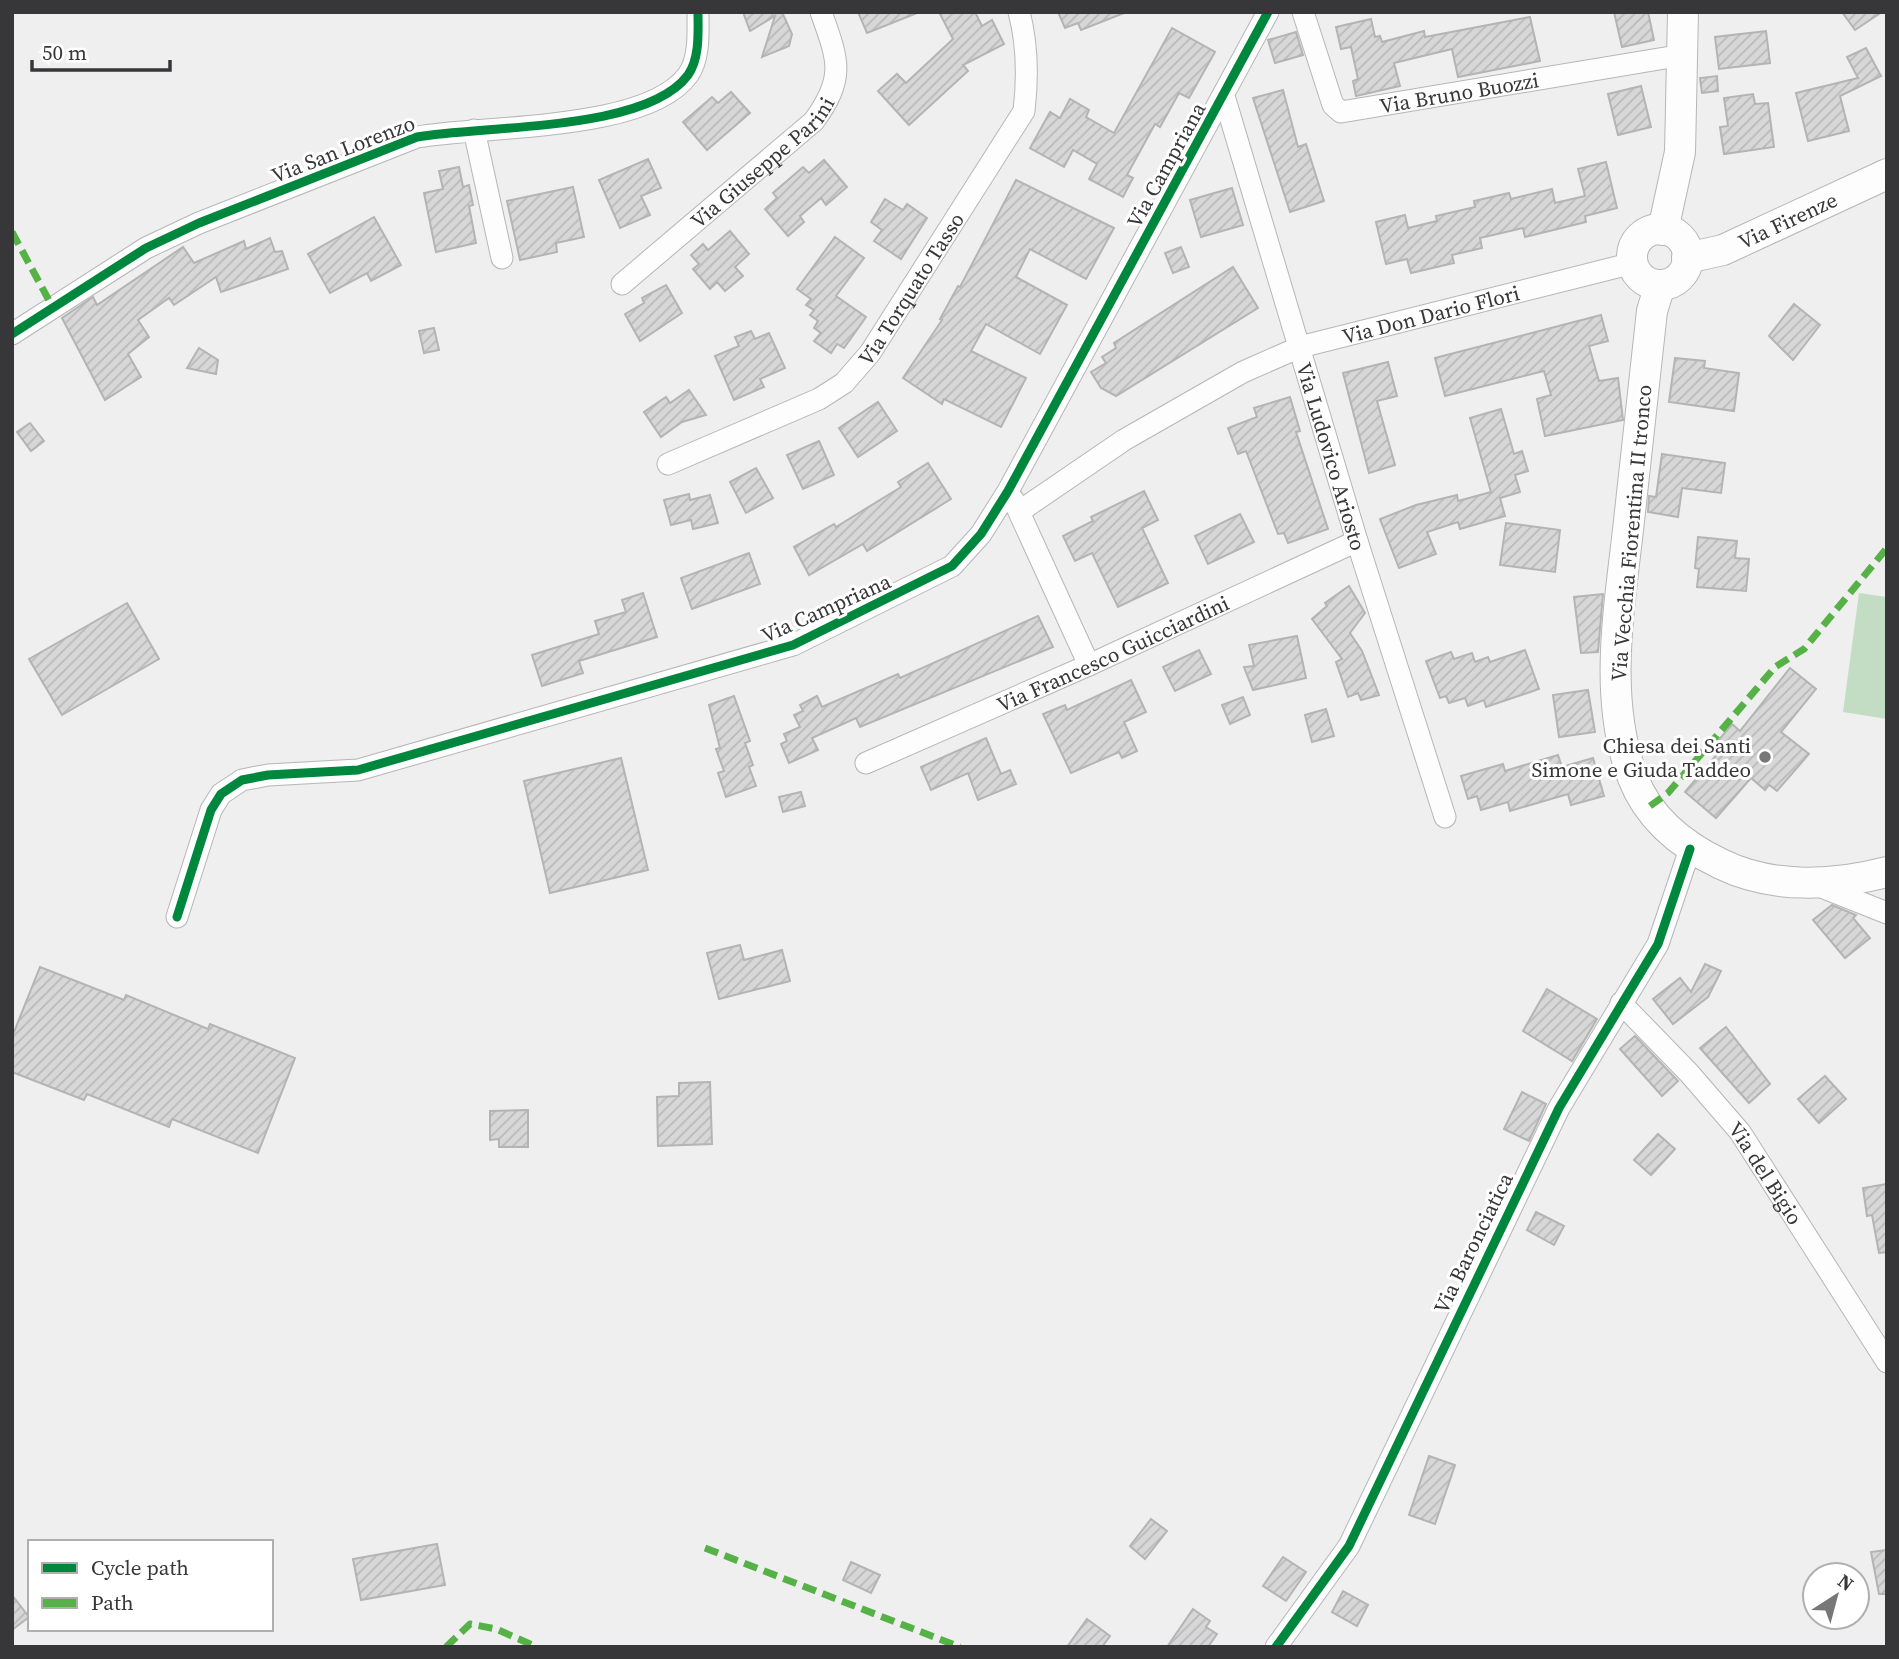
<svg xmlns="http://www.w3.org/2000/svg" width="1899" height="1659" font-family="'Source Serif 4',serif">
  <style>
    .pitch { fill: #c3ddc4 }
    .building { fill: url(#building-hatch); stroke: #b4b4b5; stroke-width: 2 }
    .lines { fill: none; stroke-linecap: round; stroke-linejoin: round }
    .street-casing { stroke: #b6b6b7; stroke-width: 23 }
    .secondary-casing { stroke: #b6b6b7; stroke-width: 32 }
    .street { stroke: #fdfdfd; stroke-width: 21 }
    .secondary { stroke: #fdfdfd; stroke-width: 30 }
    .quiet { stroke: #56b246; stroke-width: 7; stroke-dasharray: 14 7; stroke-linecap: butt }
    .cycleway-casing { stroke: #fff; stroke-width: 13 }
    .cycleway { stroke: #00873e; stroke-width: 9 }
    .poi-dot { fill: #777778; stroke: #fff; stroke-width: 2.5 }
    .labels { text-anchor: middle; dominant-baseline: central; stroke-width: 6; stroke-linejoin: round; paint-order: stroke }
    .street-label { font-size: 21px; fill: #373638; stroke: #fff }
    .poi-label { font-size: 21px; fill: #373638; stroke: #fff; text-anchor: end }
  </style>
  <defs>
    <pattern id="building-hatch" width="6" height="6" patternUnits="userSpaceOnUse" patternTransform="scale(1.75)"><rect width="6" height="6" fill="#d7d7d8"/><path d="M-1 1l2-2M0 6l6-6M5 7l2-2" fill="none" stroke="#b9b9ba"/></pattern>
  </defs>
  <rect width="100%" height="100%" fill="#efeff0"/>
  <path class="pitch" d="M 1859,593 L 1887,597 L 1887,719 L 1843,712 Z"/>
  <g class="building">
    <path d="M 743,12 L 782,12 L 792,34 L 789,46 L 762,57 L 775,16 L 750,31 Z"/>
    <path d="M 858,12 L 917,12 L 917,13 L 867,33 Z"/>
    <path d="M 939,12 L 975,12 L 982,26 L 992,20 L 1004,44 L 963,65 L 968,71 L 909,125 L 878,91 L 897,74 L 906,83 L 953,39 Z"/>
    <path d="M 1058,12 L 1124,12 L 1124,13 L 1081,30 L 1078,23 L 1065,28 Z"/>
    <path d="M 1614,12 L 1648,12 L 1654,40 L 1622,47 Z"/>
    <path d="M 1842,12 L 1882,12 L 1855,30 Z"/>
    <path d="M 1530,17 L 1540,61 L 1458,77 L 1452,49 L 1394,63 L 1400,86 L 1356,96 L 1353,81 L 1358,79 L 1351,47 L 1341,49 L 1336,27 L 1371,19 L 1375,37 L 1380,36 L 1382,42 L 1424,31 L 1425,37 Z"/>
    <path d="M 1172,28 L 1215,52 L 1189,98 L 1179,93 L 1160,127 L 1155,124 L 1127,175 L 1133,178 L 1123,197 L 1089,179 L 1097,164 L 1073,150 L 1064,167 L 1030,148 L 1050,112 L 1060,118 L 1070,99 L 1089,110 L 1086,117 L 1114,133 Z"/>
    <path d="M 1766,31 L 1770,63 L 1719,69 L 1715,37 Z"/>
    <path d="M 1296,32 L 1303,55 L 1275,63 L 1268,40 Z"/>
    <path d="M 1866,48 L 1881,76 L 1840,96 L 1849,131 L 1808,141 L 1796,93 L 1858,78 L 1847,57 Z"/>
    <path d="M 1717,76 L 1718,91 L 1702,93 L 1700,78 Z"/>
    <path d="M 1641,86 L 1651,127 L 1618,135 L 1608,94 Z"/>
    <path d="M 1283,90 L 1298,147 L 1306,144 L 1324,201 L 1290,212 L 1253,98 Z"/>
    <path d="M 731,92 L 750,113 L 707,150 L 683,122 L 712,97 L 718,103 Z"/>
    <path d="M 1753,94 L 1755,104 L 1768,103 L 1774,147 L 1724,154 L 1720,127 L 1728,126 L 1724,98 Z"/>
    <path d="M 648,159 L 661,188 L 641,196 L 650,215 L 620,228 L 599,180 Z"/>
    <path d="M 824,160 L 847,187 L 826,205 L 821,198 L 800,216 L 804,222 L 788,236 L 765,209 L 777,198 L 773,193 L 803,167 L 809,173 Z"/>
    <path d="M 1606,162 L 1617,208 L 1585,216 L 1586,222 L 1525,237 L 1523,228 L 1480,238 L 1482,248 L 1452,255 L 1454,263 L 1411,273 L 1407,259 L 1386,264 L 1376,222 L 1405,215 L 1408,228 L 1437,221 L 1436,216 L 1475,207 L 1474,201 L 1509,193 L 1511,199 L 1552,189 L 1555,203 L 1585,196 L 1578,169 Z"/>
    <path d="M 459,167 L 463,187 L 469,185 L 473,205 L 469,206 L 476,243 L 436,252 L 424,193 L 443,189 L 439,171 Z"/>
    <path d="M 1016,180 L 1114,228 L 1086,279 L 1030,249 L 1016,277 L 1067,305 L 1040,354 L 986,324 L 971,351 L 1026,378 L 1001,427 L 944,399 L 942,404 L 903,378 L 942,320 L 940,319 L 958,286 L 960,287 Z"/>
    <path d="M 573,187 L 584,237 L 556,243 L 557,252 L 520,260 L 507,201 Z"/>
    <path d="M 1232,188 L 1243,225 L 1201,237 L 1190,200 Z"/>
    <path d="M 885,199 L 903,210 L 907,204 L 927,218 L 901,259 L 874,241 L 882,230 L 871,222 Z"/>
    <path d="M 374,217 L 401,265 L 371,281 L 367,273 L 330,293 L 308,254 Z"/>
    <path d="M 730,231 L 749,254 L 735,267 L 743,276 L 725,291 L 717,282 L 710,289 L 693,269 L 699,264 L 691,255 L 703,244 L 708,250 Z"/>
    <path d="M 835,237 L 864,258 L 836,296 L 866,317 L 844,348 L 837,344 L 831,353 L 814,341 L 821,333 L 814,328 L 818,321 L 810,315 L 814,310 L 806,305 L 811,299 L 797,289 Z"/>
    <path d="M 270,238 L 275,252 L 282,251 L 288,269 L 221,292 L 216,277 L 174,305 L 169,298 L 138,320 L 149,337 L 128,354 L 141,377 L 105,400 L 62,318 L 93,297 L 97,305 L 183,247 L 194,263 L 244,241 L 246,249 Z"/>
    <path d="M 1181,247 L 1189,267 L 1173,273 L 1165,253 Z"/>
    <path d="M 1233,267 L 1258,308 L 1116,396 L 1101,388 L 1091,372 L 1106,363 L 1102,357 L 1116,348 L 1114,343 Z"/>
    <path d="M 666,285 L 682,313 L 640,341 L 625,314 L 644,303 L 642,298 Z"/>
    <path d="M 1794,304 L 1820,325 L 1793,360 L 1769,336 Z"/>
    <path d="M 1601,315 L 1608,341 L 1589,346 L 1599,381 L 1618,378 L 1623,420 L 1545,436 L 1537,399 L 1551,395 L 1544,371 L 1445,396 L 1435,358 Z"/>
    <path d="M 434,328 L 439,350 L 424,353 L 419,331 Z"/>
    <path d="M 751,331 L 755,339 L 769,333 L 785,368 L 760,379 L 764,387 L 734,400 L 715,356 L 739,346 L 735,337 Z"/>
    <path d="M 199,348 L 218,360 L 216,374 L 187,368 Z"/>
    <path d="M 1675,358 L 1705,361 L 1704,368 L 1739,373 L 1734,411 L 1669,402 Z"/>
    <path d="M 1388,362 L 1397,396 L 1377,401 L 1395,465 L 1369,473 L 1343,373 Z"/>
    <path d="M 689,390 L 706,415 L 682,422 L 661,437 L 644,412 L 666,397 L 670,403 Z"/>
    <path d="M 1290,397 L 1300,431 L 1296,432 L 1328,529 L 1288,543 L 1284,533 L 1278,534 L 1246,451 L 1238,454 L 1228,428 L 1257,417 L 1254,408 Z"/>
    <path d="M 878,402 L 897,431 L 858,457 L 839,428 Z"/>
    <path d="M 1501,409 L 1514,454 L 1522,451 L 1528,471 L 1515,475 L 1520,492 L 1500,498 L 1505,516 L 1460,529 L 1458,522 L 1427,532 L 1436,554 L 1399,568 L 1380,519 L 1416,505 L 1457,495 L 1458,501 L 1491,492 L 1470,418 Z"/>
    <path d="M 30,423 L 44,441 L 31,451 L 17,432 Z"/>
    <path d="M 819,441 L 834,475 L 803,489 L 787,455 Z"/>
    <path d="M 1662,454 L 1725,463 L 1721,493 L 1682,488 L 1678,517 L 1648,512 L 1649,496 L 1656,497 Z"/>
    <path d="M 928,463 L 951,499 L 867,551 L 863,544 L 809,575 L 794,547 L 834,524 L 836,527 L 901,487 L 898,482 Z"/>
    <path d="M 756,468 L 773,498 L 746,513 L 730,482 Z"/>
    <path d="M 1144,491 L 1158,520 L 1142,528 L 1168,583 L 1118,607 L 1092,553 L 1075,561 L 1063,536 L 1093,521 L 1091,517 Z"/>
    <path d="M 689,494 L 690,500 L 710,495 L 718,523 L 693,529 L 691,520 L 671,525 L 664,500 Z"/>
    <path d="M 1240,514 L 1254,542 L 1208,564 L 1195,536 Z"/>
    <path d="M 1506,523 L 1560,530 L 1555,572 L 1500,565 Z"/>
    <path d="M 1698,537 L 1737,541 L 1735,558 L 1749,559 L 1746,591 L 1697,587 L 1699,569 L 1695,568 Z"/>
    <path d="M 749,553 L 760,584 L 692,609 L 681,578 Z"/>
    <path d="M 1349,586 L 1365,613 L 1350,633 L 1362,651 L 1379,695 L 1361,700 L 1358,693 L 1348,697 L 1336,662 L 1342,659 L 1312,619 L 1327,606 L 1325,603 Z"/>
    <path d="M 643,593 L 657,637 L 579,661 L 583,673 L 542,686 L 532,655 L 599,634 L 595,621 L 626,612 L 622,600 Z"/>
    <path d="M 1603,594 L 1598,652 L 1581,653 L 1574,597 Z"/>
    <path d="M 127,603 L 159,659 L 62,715 L 29,659 Z"/>
    <path d="M 1038,616 L 1053,647 L 860,727 L 856,718 L 812,738 L 818,750 L 789,763 L 781,744 L 787,741 L 784,734 L 800,727 L 794,715 L 803,711 L 800,705 L 817,696 L 822,707 L 898,674 L 900,678 Z"/>
    <path d="M 1297,636 L 1306,678 L 1253,690 L 1244,667 L 1254,666 L 1249,645 Z"/>
    <path d="M 1199,650 L 1211,674 L 1175,691 L 1163,667 Z"/>
    <path d="M 1525,650 L 1539,689 L 1486,707 L 1484,700 L 1468,706 L 1465,698 L 1449,703 L 1446,696 L 1440,698 L 1426,661 L 1451,652 L 1454,659 L 1472,653 L 1475,662 L 1488,657 L 1490,662 Z"/>
    <path d="M 1790,668 L 1816,689 L 1781,732 L 1809,754 L 1777,791 L 1769,785 L 1765,790 L 1751,778 L 1716,818 L 1685,792 L 1719,752 L 1713,747 L 1732,724 L 1740,731 Z"/>
    <path d="M 1131,680 L 1146,712 L 1124,722 L 1137,751 L 1122,758 L 1119,752 L 1071,773 L 1043,714 L 1065,705 L 1067,710 Z"/>
    <path d="M 1588,690 L 1595,732 L 1559,737 L 1553,695 Z"/>
    <path d="M 734,696 L 750,741 L 745,743 L 753,765 L 749,767 L 756,786 L 726,797 L 718,773 L 724,771 L 716,749 L 720,748 L 709,705 Z"/>
    <path d="M 1243,697 L 1250,715 L 1230,724 L 1222,705 Z"/>
    <path d="M 1326,709 L 1334,736 L 1312,742 L 1305,715 Z"/>
    <path d="M 986,738 L 1001,774 L 1010,770 L 1016,784 L 978,800 L 968,773 L 931,790 L 921,767 Z"/>
    <path d="M 1558,755 L 1562,767 L 1593,758 L 1604,796 L 1571,805 L 1568,794 L 1510,811 L 1508,802 L 1481,810 L 1477,796 L 1468,799 L 1461,776 L 1503,764 L 1505,771 Z"/>
    <path d="M 621,758 L 648,870 L 550,893 L 524,781 Z"/>
    <path d="M 801,792 L 805,806 L 783,812 L 779,797 Z"/>
    <path d="M 1832,905 L 1856,915 L 1853,918 L 1870,938 L 1845,958 L 1813,920 Z"/>
    <path d="M 740,945 L 744,960 L 782,950 L 790,981 L 719,999 L 707,953 Z"/>
    <path d="M 1705,964 L 1721,971 L 1708,997 L 1673,1024 L 1653,999 L 1680,978 L 1691,992 Z"/>
    <path d="M 40,967 L 124,1000 L 126,995 L 208,1029 L 210,1024 L 295,1058 L 258,1153 L 172,1119 L 169,1127 L 87,1094 L 84,1100 L 12,1072 L 12,1037 Z"/>
    <path d="M 1547,989 L 1597,1019 L 1572,1061 L 1523,1031 Z"/>
    <path d="M 1726,1027 L 1770,1084 L 1749,1103 L 1700,1048 Z"/>
    <path d="M 1635,1036 L 1678,1081 L 1662,1096 L 1620,1049 Z"/>
    <path d="M 1825,1076 L 1846,1099 L 1819,1123 L 1798,1099 Z"/>
    <path d="M 710,1082 L 712,1144 L 658,1146 L 657,1097 L 679,1096 L 679,1083 Z"/>
    <path d="M 1522,1092 L 1546,1104 L 1529,1141 L 1504,1129 Z"/>
    <path d="M 528,1110 L 528,1147 L 499,1147 L 499,1139 L 490,1140 L 490,1111 Z"/>
    <path d="M 1658,1134 L 1675,1149 L 1651,1175 L 1634,1160 Z"/>
    <path d="M 1887,1184 L 1887,1252 L 1879,1253 L 1872,1215 L 1867,1216 L 1863,1188 Z"/>
    <path d="M 1536,1212 L 1564,1226 L 1554,1245 L 1527,1230 Z"/>
    <path d="M 1429,1456 L 1455,1465 L 1435,1524 L 1409,1515 Z"/>
    <path d="M 1151,1519 L 1167,1531 L 1145,1559 L 1130,1546 Z"/>
    <path d="M 437,1544 L 445,1585 L 361,1600 L 353,1559 Z"/>
    <path d="M 1887,1550 L 1887,1594 L 1879,1594 L 1871,1552 Z"/>
    <path d="M 1283,1557 L 1306,1572 L 1286,1601 L 1263,1586 Z"/>
    <path d="M 851,1562 L 880,1575 L 871,1593 L 843,1580 Z"/>
    <path d="M 1343,1591 L 1368,1605 L 1357,1626 L 1332,1612 Z"/>
    <path d="M 12,1595 L 29,1617 L 12,1630 Z"/>
    <path d="M 1193,1609 L 1210,1621 L 1206,1627 L 1217,1634 L 1208,1647 L 1167,1647 Z"/>
    <path d="M 1087,1619 L 1110,1636 L 1102,1647 L 1067,1647 Z"/>
  </g>
  <g class="lines">
    <defs>
      <g id="street">
        <path id="s1" d="M 1303,12 L 1333,105 L 1341,112 L 1683,55"/>
        <path id="s2" d="M 1224,96 L 1357,541 L 1445,817"/>
        <path d="M 474,130 L 502,258"/>
        <path id="s3" d="M 622,284 L 814,121 C 846,77 838,60 821,12"/>
        <path d="M 12,334 L 146,248 L 199,223 L 417,137 C 484,125 646,132 688,75 C 700,58 698,32 698,12"/>
        <path id="s4" d="M 668,464 L 819,399 L 844,383 L 870,353 L 1024,111 C 1028,77 1028,46 1019,12"/>
        <path d="M 1013,499 L 1089,665"/>
        <path id="s5" d="M 1020,511 L 1124,440 L 1243,372 L 1300,347 L 1633,263"/>
        <path id="s6" d="M 866,763 L 1089,665 L 1357,541"/>
        <path d="M 1814,884 L 1887,913"/>
        <path d="M 177,917 L 211,810 L 221,794 L 242,780 L 268,775 L 358,770 L 793,645 L 952,566 L 981,534 L 1008,491 L 1268,12"/>
        <path id="s7" d="M 1621,1003 L 1689,1073 L 1740,1132 L 1887,1362"/>
        <path d="M 1276,1647 L 1349,1546 L 1559,1108 L 1658,944 L 1690,849"/>
      </g>
      <g id="secondary">
        <circle cx="1660" cy="257" r="28"/>
        <path d="M 1663,230 L 1680,152 L 1683,12"/>
        <path id="s8" d="M 1687,258 L 1723,250 L 1887,174"/>
        <path d="M 1660,285 L 1652,311 C 1645,381 1637,451 1629,521 C 1620,605 1602,697 1633,778 C 1649,819 1683,846 1721,864 C 1772,889 1833,886 1887,872"/>
      </g>
    </defs>
    <use href="#street" class="street-casing"/>
    <use href="#secondary" class="secondary-casing"/>
    <use href="#street" class="street"/>
    <use href="#secondary" class="secondary"/>
    <g class="quiet">
      <path d="M 12,232 L 52,306"/>
      <path d="M 1650,806 L 1668,793 L 1775,667 L 1804,649 L 1887,548"/>
      <path d="M 705,1548 L 960,1647"/>
      <path d="M 446,1647 L 470,1624 L 496,1629 L 537,1647"/>
    </g>
    <defs>
      <g id="cycleway">
        <path d="M 12,334 L 146,248 L 199,223 L 417,137 C 484,125 646,132 688,75 C 700,58 698,32 698,12"/>
        <path d="M 177,917 L 211,810 L 221,794 L 242,780 L 268,775 L 358,770 L 793,645 L 952,566 L 981,534 L 1008,491 L 1268,12"/>
        <path d="M 1276,1647 L 1349,1546 L 1559,1108 L 1658,944 L 1690,849"/>
      </g>
    </defs>
    <use href="#cycleway" class="cycleway-casing"/>
    <use href="#cycleway" class="cycleway"/>
  </g>
  <circle class="poi-dot" cx="1765" cy="757" r="7"/>
  <g class="labels">
    <g class="street-label">
      <text stroke="none"><textPath href="#s1" startOffset="228">Via Bruno Buozzi</textPath></text>
      <text transform="translate(343 149) rotate(-21)">Via San Lorenzo</text>
      <text stroke="none"><textPath href="#s3" startOffset="186">Via Giuseppe Parini</textPath></text>
      <text transform="translate(1166 165) rotate(-61)">Via Campriana</text>
      <text stroke="none"><textPath href="#s8" startOffset="108">Via Firenze</textPath></text>
      <text stroke="none"><textPath href="#s4" startOffset="310">Via Torquato Tasso</textPath></text>
      <text stroke="none"><textPath href="#s5" startOffset="460">Via Don Dario Flori</textPath></text>
      <text stroke="none"><textPath href="#s2" startOffset="376">Via Ludovico Ariosto</textPath></text>
      <text transform="translate(1631 533) rotate(-85)">Via Vecchia Fiorentina II tronco</text>
      <text transform="translate(826 608) rotate(-24)">Via Campriana</text>
      <text stroke="none"><textPath href="#s6" startOffset="270">Via Francesco Guicciardini</textPath></text>
      <text stroke="none"><textPath href="#s7" startOffset="224">Via del Bigio</textPath></text>
      <text transform="translate(1473 1243) rotate(-64)">Via Baronciatica</text>
    </g>
    <g class="poi-label">
      <text x="1751" y="745">Chiesa dei Santi<tspan x="1751" dy="24">Simone e Giuda Taddeo</tspan></text>
    </g>
  </g>
  <rect width="1899" height="1659" fill="none" stroke="#373638" stroke-width="28"/>
  <rect x="28" y="1540" width="245" height="91" fill="#ffffff" stroke="#afafaf" stroke-width="2"/>
  <rect x="42" y="1563" width="35" height="10" fill="#00873e" stroke="#afafaf" stroke-width="2"/>
  <text x="91" y="1575" font-size="21" fill="#373638">Cycle path</text>
  <rect x="42" y="1598" width="35" height="10" fill="#56b246" stroke="#afafaf" stroke-width="2"/>
  <text x="91" y="1610" font-size="21" fill="#373638">Path</text>
  <g transform="translate(1836 1596) rotate(36)"><circle r="33" fill="#ffffff" stroke="#afafaf" stroke-width="2"/>
  <path d="M0-5L12 26L0 18L-12 26Z" fill="#777778"/>
  <text y="-10" font-size="19" font-weight="bold" text-anchor="middle" fill="#373638">N</text>
  </g>
  <path d="M32 60v10h138v-10" fill="none" stroke="#373638" stroke-width="3.5"/>
  <text x="42" y="60" font-size="21" fill="#373638" stroke="#ffffff" stroke-width="5" paint-order="stroke">50 m</text>
</svg>
